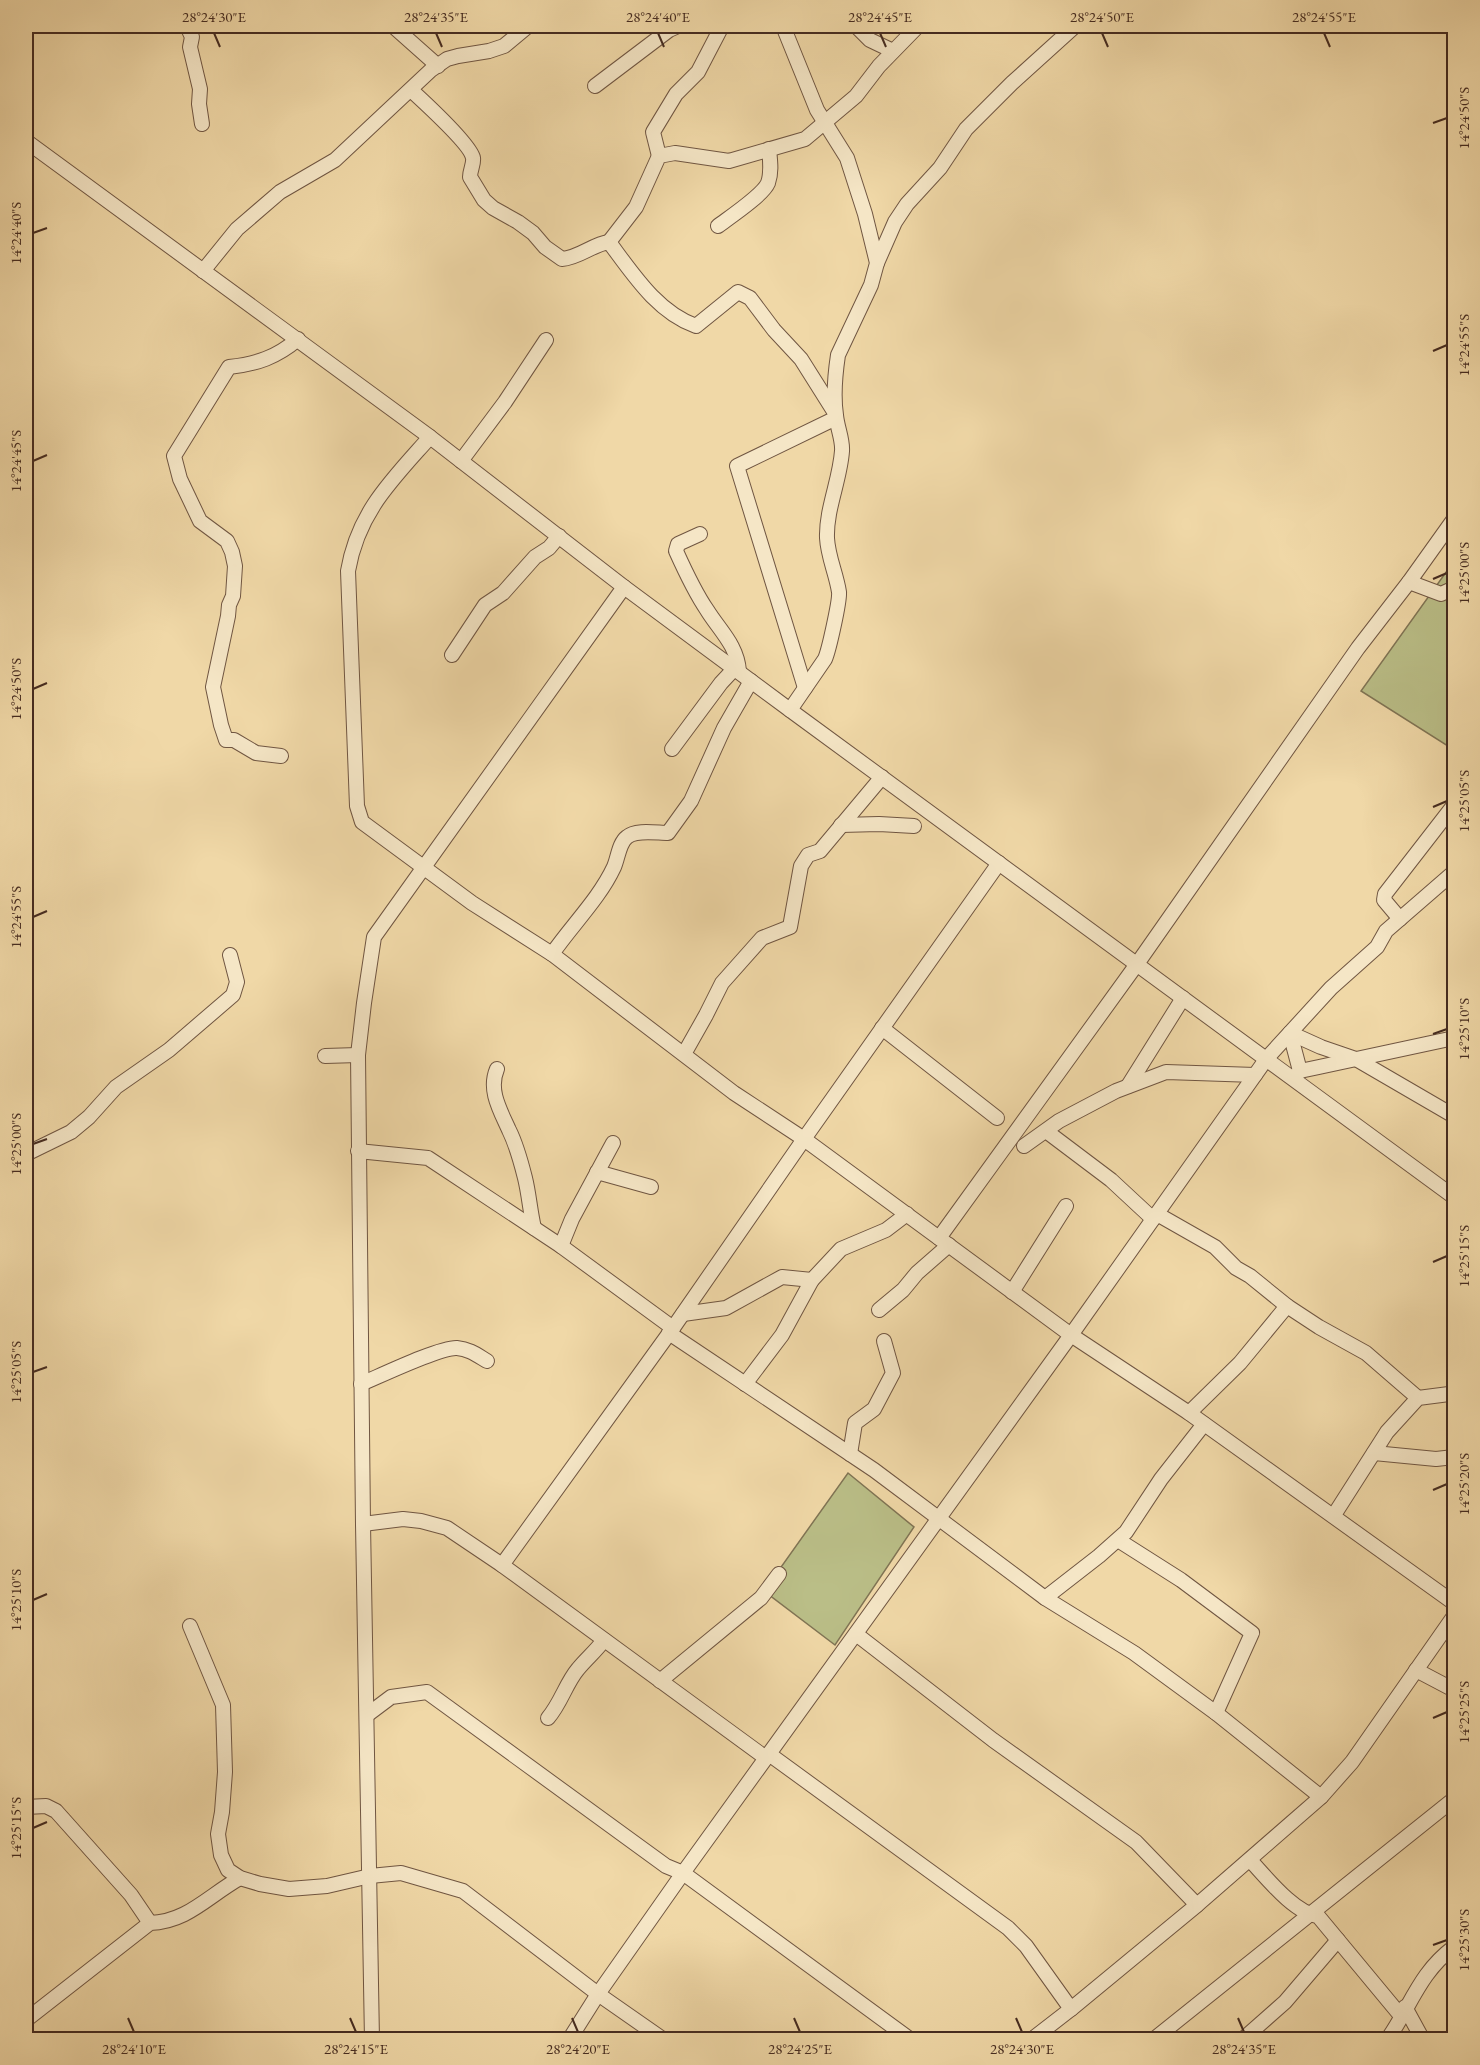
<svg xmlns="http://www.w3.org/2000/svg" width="1480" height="2065" font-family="'EB Garamond',serif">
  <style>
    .green { fill: #babe87; stroke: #807454; stroke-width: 1.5 }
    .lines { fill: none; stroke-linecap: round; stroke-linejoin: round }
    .minor-casing { stroke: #705642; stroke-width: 16 }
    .minor { stroke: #f5e6c6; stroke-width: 14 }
    .ticks { fill: none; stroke: #452b20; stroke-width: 2 }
    .neatline { fill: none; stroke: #452b20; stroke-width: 2 }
    .ticks-label { font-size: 15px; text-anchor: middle; fill: #452b20 }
  </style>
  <rect width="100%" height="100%" fill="#f0d8a7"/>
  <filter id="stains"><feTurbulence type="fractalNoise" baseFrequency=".00333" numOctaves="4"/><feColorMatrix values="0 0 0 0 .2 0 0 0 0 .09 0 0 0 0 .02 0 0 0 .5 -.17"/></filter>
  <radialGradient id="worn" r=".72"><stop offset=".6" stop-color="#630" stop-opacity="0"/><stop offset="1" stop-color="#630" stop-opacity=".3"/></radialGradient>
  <g class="green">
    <path d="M 1454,561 L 1454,743 L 1451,748 L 1361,691 Z"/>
    <path d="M 848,1473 L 914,1527 L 835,1645 L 764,1591 Z"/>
  </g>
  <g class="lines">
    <defs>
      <g id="minor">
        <path d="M 187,26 L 192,37 L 190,47 L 200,89 L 199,104 L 202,124"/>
        <path d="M 393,26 L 438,66"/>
        <path d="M 783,26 L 817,110 L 847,158 L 865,214 L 877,263 L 871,285 L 838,355 C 835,375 833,395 836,415 C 837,427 843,440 842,451 C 840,480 826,509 827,538 C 828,557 836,573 839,592 C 840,600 829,650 825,659 L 790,710"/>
        <path d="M 856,26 L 870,40 L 893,51"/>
        <path d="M 595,86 L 669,30 L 678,26"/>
        <path d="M 411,90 C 423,101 471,145 473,158 C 474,164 470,170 470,177 L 484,200 L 493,208 L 518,222 L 533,233 L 545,247 L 562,259 C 579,258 593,244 609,242 C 633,274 657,312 696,326 L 738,292 L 750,298 L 774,330 L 801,359 L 835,413"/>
        <path d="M 26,141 L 430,437 L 624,587 L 790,710 L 1454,1197"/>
        <path d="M 659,156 L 653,132 L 676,94 L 698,72 L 722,26"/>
        <path d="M 718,226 C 730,217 763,195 768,183 C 772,172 770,160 769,149"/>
        <path d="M 609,242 L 636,207 L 659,156 L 675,153 L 729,161 L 805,139 L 856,96 L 879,66 L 918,26"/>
        <path d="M 877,263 L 895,222 L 907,204 L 940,168 L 966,129 L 1012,83 L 1075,26"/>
        <path d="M 203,271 L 237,229 L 280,192 L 335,160 L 431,70 L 447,59 L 458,56 L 489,51 L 504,46 L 528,26"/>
        <path d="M 430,437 C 392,480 358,512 348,571 L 357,806 L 362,822 L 472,903 L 552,954 L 734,1093 L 804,1139 L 1071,1335 L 1189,1413 L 1454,1603"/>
        <path d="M 461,461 L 505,402 L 546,340"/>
        <path d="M 700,534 L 678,544 L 676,551 C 685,571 694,591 707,610 C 720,631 737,645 739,671"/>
        <path d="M 1409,582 L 1441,594 L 1454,588"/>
        <path d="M 452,655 L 485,605 L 503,593 L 535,557 L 549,548 L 559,536"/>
        <path d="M 805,688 L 737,466 L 836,418"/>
        <path d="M 672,749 L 721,683 L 735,668"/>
        <path d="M 281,756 L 256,753 L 234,740 L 226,740 L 221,725 L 213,687 L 228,616 L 229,605 L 233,596 L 235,566 L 232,552 L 227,541 L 200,521 L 180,479 L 174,456 L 229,367 C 257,364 277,357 298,339"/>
        <path d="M 841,825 L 879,824 L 914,826"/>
        <path d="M 1400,919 L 1384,900 L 1385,894 L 1454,805"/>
        <path d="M 552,954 C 572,925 599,899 614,867 C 618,858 619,843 627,837 C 636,829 657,833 668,833 L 691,801 L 724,728 L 751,681"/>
        <path d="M 882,1028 L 997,1118"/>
        <path d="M 1290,1033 L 1321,1047 L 1356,1059 L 1454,1116"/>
        <path d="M 1290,1033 L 1300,1071"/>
        <path d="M 684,1054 L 706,1015 L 722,983 L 762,938 L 790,927 L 801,866 L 808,855 L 820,851 L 882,777"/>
        <path d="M 325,1056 L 358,1055"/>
        <path d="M 497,1069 C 488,1090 500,1110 509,1130 C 516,1144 521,1162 525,1178 C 529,1194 530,1211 534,1228"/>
        <path d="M 1294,1078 L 1300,1071 L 1319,1067 L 1454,1038"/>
        <path d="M 1128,1086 L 1183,998"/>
        <path d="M 1046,1131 L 1111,1180 L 1153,1219"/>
        <path d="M 1024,1146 L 1059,1121 L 1116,1091 L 1166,1072 L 1255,1075"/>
        <path d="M 358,1151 L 428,1158 L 561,1246 L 673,1328"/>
        <path d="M 26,1154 L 71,1132 L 89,1117 L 116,1087 L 169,1050 L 233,995 L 237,982 L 230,955"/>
        <path d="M 597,1172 L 651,1187"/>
        <path d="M 1157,1214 L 1215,1247 L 1236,1268 L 1250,1276 L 1287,1306 L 1319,1327 L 1366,1353 L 1418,1398"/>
        <path d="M 939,1238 L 1137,964 L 1358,648 L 1409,582 L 1454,519"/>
        <path d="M 561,1246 L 572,1219 L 613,1143"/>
        <path d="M 1012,1292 L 1066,1206"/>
        <path d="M 879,1310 L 903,1290 L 917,1273 L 949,1245"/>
        <path d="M 683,1314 L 726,1308 L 782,1277 L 812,1280 L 841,1249 L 886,1230 L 907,1214"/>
        <path d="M 669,1333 L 874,1470 L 1045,1598 L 1134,1653 L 1216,1713 L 1321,1797"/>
        <path d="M 361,1384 C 380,1376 440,1347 457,1348 C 469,1349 477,1355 487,1361"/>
        <path d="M 745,1384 L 782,1335 L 812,1280"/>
        <path d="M 1189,1413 L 1240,1363 L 1287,1306"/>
        <path d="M 1374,1453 L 1436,1459 L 1454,1457"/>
        <path d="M 850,1454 L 855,1423 L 874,1409 L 893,1373 L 884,1341"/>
        <path d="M 1334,1515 L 1387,1432 L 1418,1398 L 1449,1394 L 1454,1396"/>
        <path d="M 363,1524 L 403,1519 L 421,1521 L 447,1528 L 502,1565 L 766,1758"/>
        <path d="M 1118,1540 L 1181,1580 L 1252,1633 L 1216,1713"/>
        <path d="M 502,1565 L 673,1328 L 804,1139 L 999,863"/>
        <path d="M 1045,1598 L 1099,1556 L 1126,1532 L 1161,1479 L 1204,1424"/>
        <path d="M 190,1626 L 223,1705 L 225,1772 L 222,1812 L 218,1834 L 221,1855 L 228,1870 L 240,1878 L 260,1884 L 289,1889 L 327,1886 L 370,1876 L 401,1873 L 463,1891 L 598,1994 L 664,2040"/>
        <path d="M 856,1634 L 993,1740 L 1136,1842 L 1197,1905"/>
        <path d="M 1416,1670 L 1454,1690"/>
        <path d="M 660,1681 L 761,1598 L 779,1574"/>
        <path d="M 367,1715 L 391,1697 L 427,1692 L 666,1866 L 683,1873 L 911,2040"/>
        <path d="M 548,1718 C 561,1703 566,1683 578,1669 C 587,1658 595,1652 604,1640"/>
        <path d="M 769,1754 L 1008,1928 L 1026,1946 L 1071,2009"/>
        <path d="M 26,1807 L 46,1806 L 56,1811 L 131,1895 L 150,1923"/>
        <path d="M 1250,1860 C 1266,1877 1294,1913 1318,1916 L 1401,2016"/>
        <path d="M 1405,2007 L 1423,2040"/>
        <path d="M 26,2020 L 150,1923 C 187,1922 208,1896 240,1878"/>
        <path d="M 372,2040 L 363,1524 L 358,1055 L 364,1003 L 374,937 L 624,587"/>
        <path d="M 569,2040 L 598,1994 L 683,1873 L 1071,1335 L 1267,1058 L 1331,988 L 1377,947 L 1386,931 L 1454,872"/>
        <path d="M 1031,2040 L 1071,2009 L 1197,1905 L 1321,1797 L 1352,1762 L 1454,1616"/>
        <path d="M 1153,2040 L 1454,1799"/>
        <path d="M 1242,2040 L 1285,2002 L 1338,1940"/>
        <path d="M 1387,2040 C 1411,2006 1419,1973 1454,1947"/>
      </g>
    </defs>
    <use href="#minor" class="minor-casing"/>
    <use href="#minor" class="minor"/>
  </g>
  <path class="ticks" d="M 214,33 L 220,47M 436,33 L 442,47M 658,33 L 664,47M 880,33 L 886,47M 1102,33 L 1108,47M 1324,33 L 1330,47M 1433,123 L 1447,118M 33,233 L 47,228M 1433,351 L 1447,345M 33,461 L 47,455M 1433,579 L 1447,573M 33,689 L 47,683M 1433,807 L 1447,801M 33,917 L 47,911M 1433,1034 L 1447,1029M 33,1144 L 47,1139M 1433,1262 L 1447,1256M 33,1372 L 47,1367M 1433,1490 L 1447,1484M 33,1600 L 47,1594M 1433,1718 L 1447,1712M 33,1828 L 47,1822M 1433,1945 L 1447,1940M 128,2018 L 134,2032M 350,2018 L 356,2032M 572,2018 L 578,2032M 794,2018 L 800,2032M 1016,2018 L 1022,2032M 1238,2018 L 1244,2032"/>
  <rect width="1480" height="2065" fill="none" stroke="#f0d8a7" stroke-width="66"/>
  <rect x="33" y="33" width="1414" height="1999" class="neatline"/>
  <g class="ticks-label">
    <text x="214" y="22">28°24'30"E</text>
    <text x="436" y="22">28°24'35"E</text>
    <text x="658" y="22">28°24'40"E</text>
    <text x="880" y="22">28°24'45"E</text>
    <text x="1102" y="22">28°24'50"E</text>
    <text x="1324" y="22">28°24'55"E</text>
    <text transform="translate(1464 118) rotate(-90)" y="5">14°24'50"S</text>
    <text transform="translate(16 233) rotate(-90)" y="5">14°24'40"S</text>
    <text transform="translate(1464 345) rotate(-90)" y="5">14°24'55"S</text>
    <text transform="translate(16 461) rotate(-90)" y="5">14°24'45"S</text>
    <text transform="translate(1464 573) rotate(-90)" y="5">14°25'00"S</text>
    <text transform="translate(16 689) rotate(-90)" y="5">14°24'50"S</text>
    <text transform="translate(1464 801) rotate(-90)" y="5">14°25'05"S</text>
    <text transform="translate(16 917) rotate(-90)" y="5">14°24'55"S</text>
    <text transform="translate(1464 1029) rotate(-90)" y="5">14°25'10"S</text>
    <text transform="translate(16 1144) rotate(-90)" y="5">14°25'00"S</text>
    <text transform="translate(1464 1256) rotate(-90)" y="5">14°25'15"S</text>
    <text transform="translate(16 1372) rotate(-90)" y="5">14°25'05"S</text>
    <text transform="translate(1464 1484) rotate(-90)" y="5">14°25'20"S</text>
    <text transform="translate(16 1600) rotate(-90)" y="5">14°25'10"S</text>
    <text transform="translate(1464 1712) rotate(-90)" y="5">14°25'25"S</text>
    <text transform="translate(16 1828) rotate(-90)" y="5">14°25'15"S</text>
    <text transform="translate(1464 1940) rotate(-90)" y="5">14°25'30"S</text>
    <text x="134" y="2054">28°24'10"E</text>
    <text x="356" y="2054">28°24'15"E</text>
    <text x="578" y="2054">28°24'20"E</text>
    <text x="800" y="2054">28°24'25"E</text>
    <text x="1022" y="2054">28°24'30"E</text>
    <text x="1244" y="2054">28°24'35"E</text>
  </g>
  <rect width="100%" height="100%" filter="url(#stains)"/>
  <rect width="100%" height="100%" fill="url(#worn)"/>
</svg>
